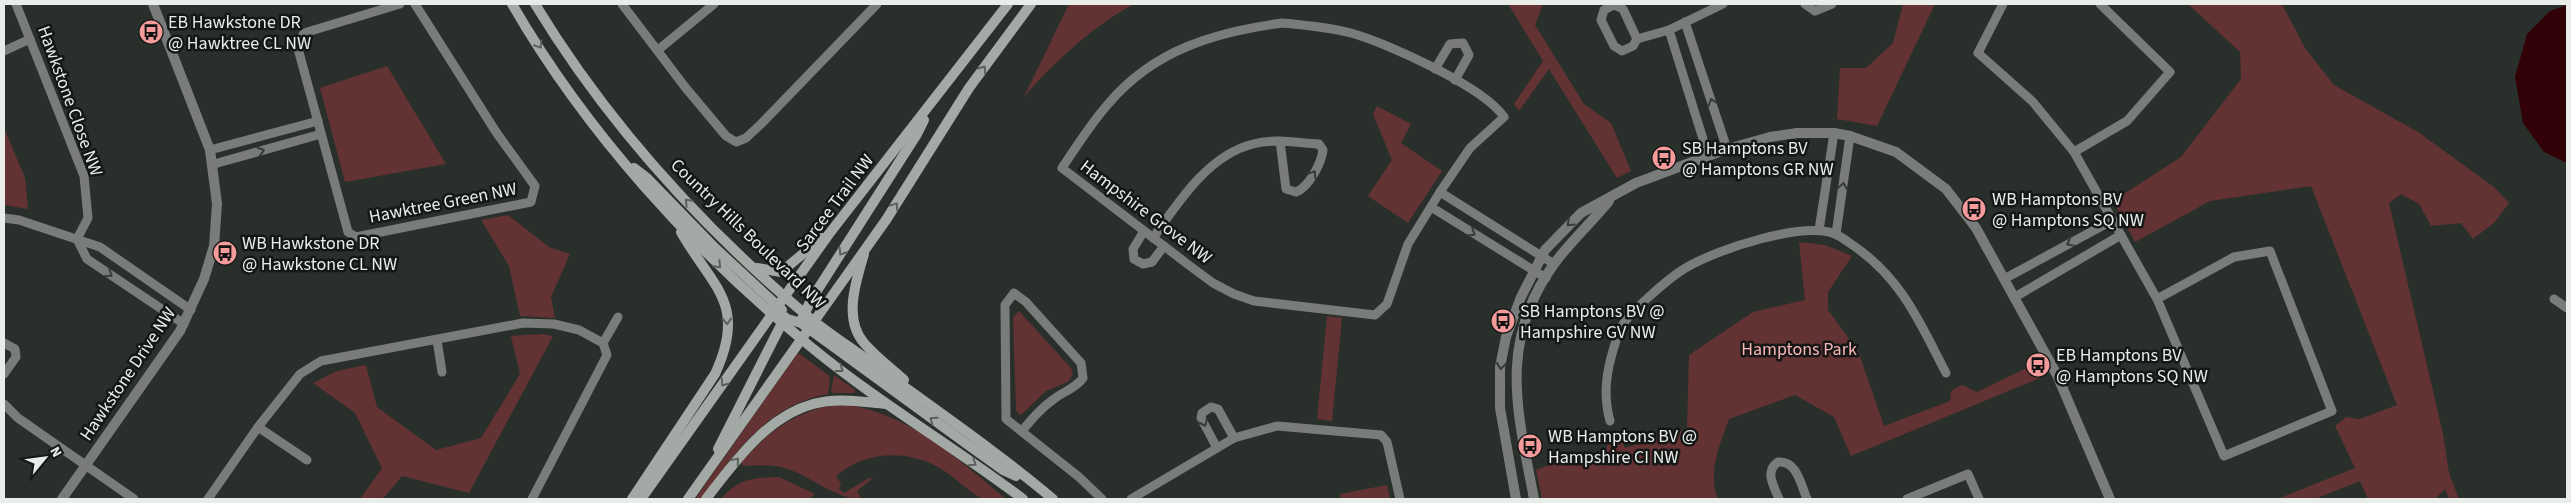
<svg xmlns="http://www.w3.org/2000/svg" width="2571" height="503" font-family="'Source Sans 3',sans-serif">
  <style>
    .green { fill: #633233 }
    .water { fill: #320107 }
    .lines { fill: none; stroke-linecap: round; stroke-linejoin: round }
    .minor { stroke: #797c7a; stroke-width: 9 }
    .tertiary { stroke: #797c7a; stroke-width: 10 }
    .secondary { stroke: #a3a9a5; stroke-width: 10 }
    .oneway { stroke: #5c605d }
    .oneway2 { stroke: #373a38 }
    .labels { text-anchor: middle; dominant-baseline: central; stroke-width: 5; stroke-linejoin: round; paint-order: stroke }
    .poi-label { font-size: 18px; fill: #e9edea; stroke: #141715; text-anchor: start }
    .street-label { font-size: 18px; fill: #e9edea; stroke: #141715 }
    .park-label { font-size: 18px; fill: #fab7b6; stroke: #141715 }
  </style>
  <rect width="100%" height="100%" fill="#29302b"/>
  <g class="green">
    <path d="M 1069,4 L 1134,4 C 1093,26 1054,62 1024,97 Z"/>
    <path d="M 1508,4 L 1543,4 L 1535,25 L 1584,104 L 1611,123 L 1631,171 L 1617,178 L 1549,69 L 1519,111 L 1514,104 L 1543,61 Z"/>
    <path d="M 1903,4 L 1935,4 L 1877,126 L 1837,119 L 1840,68 L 1866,68 L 1893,43 Z"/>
    <path d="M 2188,4 L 2282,4 L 2305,48 L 2334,85 L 2418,132 L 2494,187 L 2509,203 L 2494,223 L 2473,239 L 2461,223 L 2431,226 L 2419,204 L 2401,194 L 2389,203 L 2443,434 L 2449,473 L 2459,499 L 2449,499 L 2445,489 L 2435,499 L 2368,499 L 2360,481 L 2315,499 L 2277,499 L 2355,468 L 2335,426 L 2346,417 L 2360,419 L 2397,405 L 2311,186 L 2210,201 L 2135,242 L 2113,201 L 2181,157 L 2241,79 L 2240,52 Z"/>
    <path d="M 387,66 L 446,164 L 345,182 L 320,88 Z"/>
    <path d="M 1377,106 L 1411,124 L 1401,143 L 1442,171 L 1408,223 L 1368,196 L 1392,160 L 1373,114 Z"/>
    <path d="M 5,130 L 25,178 L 28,209 L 4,205 Z"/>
    <path d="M 508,215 L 549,247 L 570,254 L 551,297 L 555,318 L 520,316 L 509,266 L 481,220 Z"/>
    <path d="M 1799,242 L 1825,245 L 1852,256 L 1828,292 L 1828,310 L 1858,351 L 1884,426 L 1950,401 L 1951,391 L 1962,385 L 1977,392 L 2033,365 L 2040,378 L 1851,456 L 1834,417 L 1795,395 L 1729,419 C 1720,443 1707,474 1718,499 L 1542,499 L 1536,470 L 1554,463 L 1605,451 L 1609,441 L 1621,437 L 1625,448 L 1687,429 L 1689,355 L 1753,312 L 1805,300 Z"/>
    <path d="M 1019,311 L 1071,368 L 1073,374 L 1068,382 L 1046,391 L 1021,415 L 1016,411 L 1013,317 Z"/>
    <path d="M 1327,316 L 1342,318 L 1332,421 L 1317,419 Z"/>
    <path d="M 542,334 L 553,336 L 469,493 L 402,476 L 383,499 L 360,499 L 382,468 L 355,413 L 313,383 L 337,371 L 366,365 L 377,407 L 436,450 L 481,438 L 520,374 L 511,336 Z"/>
    <path d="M 797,354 L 800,354 L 828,375 L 830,379 L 828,394 C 769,404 734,453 701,499 L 695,499 Z"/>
    <path d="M 834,375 L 855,390 L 854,393 L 833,393 L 831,391 Z"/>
    <path d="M 835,404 C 902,407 957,458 1006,499 C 1000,499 989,501 983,499 C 970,493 958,480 946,472 C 912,449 868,449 836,476 L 841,484 L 839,489 L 844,493 L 867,479 L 873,478 L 857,491 L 861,499 C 838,499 815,480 793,471 C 777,464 760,465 743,466 L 741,462 C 773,429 789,415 835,404 Z"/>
    <path d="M 779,477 L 815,494 L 809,499 L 721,499 C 739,478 752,478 779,477 Z"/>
    <path d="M 1387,485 L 1390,499 L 1341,499 L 1340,494 Z"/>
  </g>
  <path class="water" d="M 2567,5 L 2567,163 L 2544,152 L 2523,123 L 2515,77 L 2527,34 L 2550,11 Z"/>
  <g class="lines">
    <g class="minor">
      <path d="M 16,4 L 84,176 L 88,218 L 77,239"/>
      <path d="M 400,4 L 304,33 L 297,45 L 348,232 L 356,237 L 531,202 L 535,186 L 496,132 L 415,4"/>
      <path d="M 622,4 L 685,87 L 726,136 L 736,142 L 746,138 L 761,124 L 877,4"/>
      <path d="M 1805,4 L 1815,11 L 1832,4"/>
      <path d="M 2003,4 L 1978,53 L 2033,102 L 2074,152 L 2157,299 L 2224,456 L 2332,411 L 2270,251 L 2234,257 L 2157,299"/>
      <path d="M 1685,22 L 1727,149"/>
      <path d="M 1282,23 C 1305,25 1328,27 1351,33 C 1387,43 1484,87 1504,117 L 1470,148 L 1440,192 L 1408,244 L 1387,304 L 1375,315 L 1254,301 L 1234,294 L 1213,283 L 1190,266 L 1062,168 C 1077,146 1091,123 1109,103 C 1154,50 1215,32 1282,23 Z"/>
      <path d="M 1669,30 L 1708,155"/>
      <path d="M 1637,39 L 1623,9 L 1614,5 L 1604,10 L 1601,20 L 1614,46 L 1622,51 L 1633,46 L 1637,39 L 1669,30 L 1723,4"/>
      <path d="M 658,50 L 714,4"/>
      <path d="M 4,51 L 30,39"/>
      <path d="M 1435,69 L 1450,44 L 1463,43 L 1469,55 L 1455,80"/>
      <path d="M 210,150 L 318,121"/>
      <path d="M 2074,152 L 2127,121 L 2170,72 L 2100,4"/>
      <path d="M 214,164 L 321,134"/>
      <path d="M 1440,192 L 1554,264"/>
      <path d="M 1431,207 L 1546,278"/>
      <path d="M 4,218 L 19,220 L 100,247 L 191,310"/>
      <path d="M 1819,230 L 1834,133"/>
      <path d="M 1144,231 L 1133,249 L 1134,259 L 1143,264 L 1152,262 L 1164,246"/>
      <path d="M 1836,234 L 1850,136"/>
      <path d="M 1153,238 C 1178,203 1208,155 1253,144 C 1274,138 1298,143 1319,144 L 1323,150 C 1321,164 1309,187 1296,192 L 1286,189 L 1280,141"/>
      <path d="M 77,239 L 87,259 L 184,324"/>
      <path d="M 2004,279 L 2113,220"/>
      <path d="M 2015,297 L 2121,235"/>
      <path d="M 2554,299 L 2567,308"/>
      <path d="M 437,340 L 442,372"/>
      <path d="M 4,343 L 15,349 L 16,357 L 4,374"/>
      <path d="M 603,343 L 618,317"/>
      <path d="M 4,404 L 18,418 L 134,499"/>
      <path d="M 1610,421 C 1603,395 1606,373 1614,347 C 1616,342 1617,334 1620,329 C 1629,312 1672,275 1689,266 C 1719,249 1803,221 1835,234 C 1842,237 1848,242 1854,246 C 1902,279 1920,323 1946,373"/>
      <path d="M 258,427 L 307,460"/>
      <path d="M 1022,431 C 1032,419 1041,408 1054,399 C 1064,391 1075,389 1083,378 L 1081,363 L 1026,302 L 1014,293 L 1005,305 L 1006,419 L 1079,477 L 1102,499"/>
      <path d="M 1217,448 L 1201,418 L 1202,413 L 1211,407 L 1218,409 L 1234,438"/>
      <path d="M 208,499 L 258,427 L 300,374 L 321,361 L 523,323 L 554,324 L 579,330 L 603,343 L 607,355 L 532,499"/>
      <path d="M 1131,499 L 1234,438 L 1277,426 L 1381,435 L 1387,442 L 1400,499"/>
      <path d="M 1779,499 C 1774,486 1764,472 1778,462 C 1797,460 1801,485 1807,499"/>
      <path d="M 1907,499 L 1968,474 L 1979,499"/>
    </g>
    <g class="tertiary">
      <path d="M 62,499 L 180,331 L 204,279 L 214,246 L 217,204 L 210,150 L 153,4"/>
      <path d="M 1516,499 L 1500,408 L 1500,367 L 1506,337 L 1521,297 L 1545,250 L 1581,213 L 1636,183 L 1727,149 L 1770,137 L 1797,133 L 1834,133 L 1850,136 L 1896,152 L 1946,189 L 1976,228 L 2057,375 L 2110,499"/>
      <path d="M 1534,499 C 1518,413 1497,343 1554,264 C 1570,242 1592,222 1609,201"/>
    </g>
    <g class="secondary">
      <path d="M 512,4 C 587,134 695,252 811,347 C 878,402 954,447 1023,499"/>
      <path d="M 535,4 C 606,121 700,225 805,314 C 825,331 847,345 869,361 C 930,406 995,450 1053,499"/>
      <path d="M 634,168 L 647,178 L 715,248 L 782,310"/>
      <path d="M 864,254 C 856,281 843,319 864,343 C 876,357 891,368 904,380"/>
      <path d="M 757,268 L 781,272 L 822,238"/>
      <path d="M 774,315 L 801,323 L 964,442 L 1003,470 L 1016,476"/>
      <path d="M 802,319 L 811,300 L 917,134 L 924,120"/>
      <path d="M 718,449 L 785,317"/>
      <path d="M 632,499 L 715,374 C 748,303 712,287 681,232"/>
      <path d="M 641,499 L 829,234 L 1008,4"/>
      <path d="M 688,499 L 886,220 L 969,88 L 1031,4"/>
      <path d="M 706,499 C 734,463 766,417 813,404 C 837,397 862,402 886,404"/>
    </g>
  </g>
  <defs><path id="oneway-chevron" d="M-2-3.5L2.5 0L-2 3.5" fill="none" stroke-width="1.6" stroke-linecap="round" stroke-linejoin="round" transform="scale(1.25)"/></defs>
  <g class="oneway">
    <use href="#oneway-chevron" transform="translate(539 45) rotate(57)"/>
    <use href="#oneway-chevron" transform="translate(983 69) rotate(-55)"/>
    <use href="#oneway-chevron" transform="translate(688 202) rotate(-134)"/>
    <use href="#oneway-chevron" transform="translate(895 206) rotate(-56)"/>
    <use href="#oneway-chevron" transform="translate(842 252) rotate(122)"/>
    <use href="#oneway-chevron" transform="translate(718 265) rotate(45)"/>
    <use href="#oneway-chevron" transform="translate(727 321) rotate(87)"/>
    <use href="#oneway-chevron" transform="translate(840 369) rotate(37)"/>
    <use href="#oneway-chevron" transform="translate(724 383) rotate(125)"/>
    <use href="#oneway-chevron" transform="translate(933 420) rotate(-145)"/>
    <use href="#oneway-chevron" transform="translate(736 461) rotate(-50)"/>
    <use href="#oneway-chevron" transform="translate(973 463) rotate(34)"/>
  </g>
  <g class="oneway2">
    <use href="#oneway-chevron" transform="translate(1712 102) rotate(-109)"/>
    <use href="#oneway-chevron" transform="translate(261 151) rotate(-16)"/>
    <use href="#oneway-chevron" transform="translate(1313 174) rotate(-58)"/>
    <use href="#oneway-chevron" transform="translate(1843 186) rotate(-82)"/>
    <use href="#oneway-chevron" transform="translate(1570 223) rotate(137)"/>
    <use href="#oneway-chevron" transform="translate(1472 233) rotate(32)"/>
    <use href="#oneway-chevron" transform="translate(2070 243) rotate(151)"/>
    <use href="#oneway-chevron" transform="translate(109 274) rotate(34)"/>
    <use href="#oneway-chevron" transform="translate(1501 366) rotate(96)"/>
    <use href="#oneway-chevron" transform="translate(1204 423) rotate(66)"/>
  </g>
  <defs>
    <symbol id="bus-disc" viewBox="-11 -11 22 22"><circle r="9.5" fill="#f59b9b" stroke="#141715"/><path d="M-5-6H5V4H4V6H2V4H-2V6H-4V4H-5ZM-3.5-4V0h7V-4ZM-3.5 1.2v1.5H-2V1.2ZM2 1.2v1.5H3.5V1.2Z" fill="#111"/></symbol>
  </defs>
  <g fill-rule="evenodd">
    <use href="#bus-disc" x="137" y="18" width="28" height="28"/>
    <use href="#bus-disc" x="1650" y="144" width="28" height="28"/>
    <use href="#bus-disc" x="1960" y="195" width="28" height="28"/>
    <use href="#bus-disc" x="211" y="239" width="28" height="28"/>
    <use href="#bus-disc" x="1489" y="307" width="28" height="28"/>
    <use href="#bus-disc" x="2024" y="351" width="28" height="28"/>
    <use href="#bus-disc" x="1516" y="432" width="28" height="28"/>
  </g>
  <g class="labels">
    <g class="poi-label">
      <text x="168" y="22">EB Hawkstone DR<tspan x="168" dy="21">@ Hawktree CL NW</tspan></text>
      <text x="1682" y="148">SB Hamptons BV<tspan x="1682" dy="21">@ Hamptons GR NW</tspan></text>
      <text x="1992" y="199">WB Hamptons BV<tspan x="1992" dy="21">@ Hamptons SQ NW</tspan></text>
      <text x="242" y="243">WB Hawkstone DR<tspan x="242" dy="21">@ Hawkstone CL NW</tspan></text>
      <text x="1520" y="311">SB Hamptons BV @<tspan x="1520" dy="21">Hampshire GV NW</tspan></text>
      <text x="2056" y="355">EB Hamptons BV<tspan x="2056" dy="21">@ Hamptons SQ NW</tspan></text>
      <text x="1548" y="436">WB Hamptons BV @<tspan x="1548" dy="21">Hampshire CI NW</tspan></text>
    </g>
    <g class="street-label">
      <text transform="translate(70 101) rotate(70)">Hawkstone Close NW</text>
      <text transform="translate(443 203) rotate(-11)">Hawktree Green NW</text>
      <text transform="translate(835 203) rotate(-53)">Sarcee Trail NW</text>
      <text transform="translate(1146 212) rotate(37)">Hampshire Grove NW</text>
      <text transform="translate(748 234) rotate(44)">Country Hills Boulevard NW</text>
      <text transform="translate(128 374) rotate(-56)">Hawkstone Drive NW</text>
    </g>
    <g class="park-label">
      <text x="1799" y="349">Hamptons Park</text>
    </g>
  </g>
  <rect width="2571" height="503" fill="none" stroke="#e9edea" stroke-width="10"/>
  <g transform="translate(45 458) rotate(61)" stroke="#141715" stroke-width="4" paint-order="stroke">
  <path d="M0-4L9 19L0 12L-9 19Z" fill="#e9edea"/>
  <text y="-8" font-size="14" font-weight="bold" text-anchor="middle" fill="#e9edea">N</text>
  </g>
</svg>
